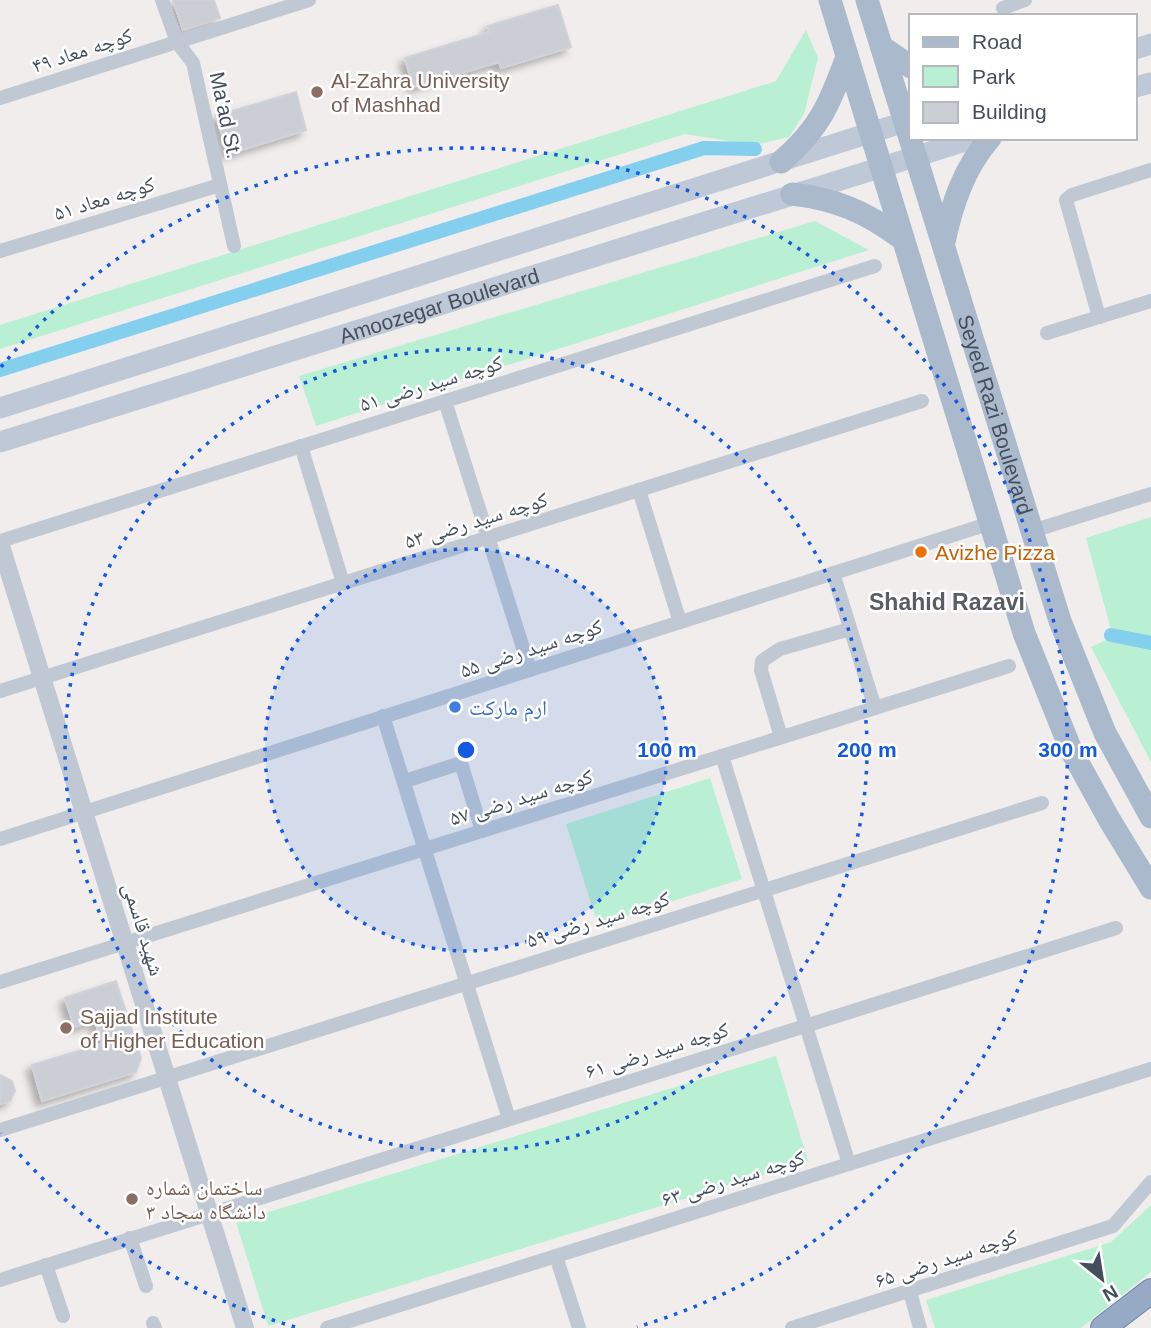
<svg xmlns="http://www.w3.org/2000/svg" width="1151" height="1328" font-family="Arial,'Noto Naskh Arabic',sans-serif">
  <style>
    .green { fill: #b9f0d3 }
    .lines { fill: none; stroke-linecap: round; stroke-linejoin: round }
    .canal { stroke: #84ceee; stroke-width: 14 }
    .building { fill: #ccced5; stroke: #d0d2d9; stroke-width: 2; filter: url(#shadow) }
    .trunk-casing { stroke: #6e84a9; stroke-width: 26 }
    .minor { stroke: #bfc8d3; stroke-width: 14 }
    .tertiary { stroke: #bfc8d3; stroke-width: 18 }
    .secondary { stroke: #bec8d7; stroke-width: 21 }
    .primary { stroke: #abb9cd; stroke-width: 23 }
    .trunk { stroke: #96aac6; stroke-width: 24 }
    .ring { fill: none; stroke: #135ae3; stroke-width: 3.5; stroke-dasharray: 3.5 7 }
    .education-dot { fill: #8d6e63; stroke: #fff; stroke-width: 2.5 }
    .food-dot { fill: #e8710a; stroke: #fff; stroke-width: 2.5 }
    .shop-dot { fill: #3f7fe0; stroke: #fff; stroke-width: 2.5 }
    .labels { text-anchor: middle; dominant-baseline: central; stroke-width: 5; stroke-linejoin: round; paint-order: stroke }
    .street-label { font-size: 21px; fill: #454e5b; stroke: #fff }
    .education-label { font-size: 21px; fill: #785e54; stroke: #fff; text-anchor: start }
    .food-label { font-size: 21px; fill: #c56008; stroke: #fff; text-anchor: start }
    .shop-label { font-size: 21px; fill: #366cbe; stroke: #fff; text-anchor: start }
    .neighbourhood-label { font-size: 23px; font-weight: bold; fill: #595c62; stroke: #fff }
    .centre { fill: #135ae3; stroke: #fff; stroke-width: 3.5 }
    .ring-label { font-size: 21px; text-anchor: middle; font-weight: bold; fill: #135ae3; stroke: #fff; stroke-width: 5; stroke-linejoin: round; paint-order: stroke }
  </style>
  <defs>
    <filter id="shadow"><feDropShadow dx="-5.5" dy="5.5" stdDeviation="3.5" flood-color="#0004"/></filter>
  </defs>
  <rect width="100%" height="100%" fill="#f0edec"/>
  <g class="green">
    <path d="M 806,30 L 818,58 L 804,114 L 789,137 L 754,145 L 685,134 L 0,349 L 0,325 L 776,81 Z"/>
    <path d="M 815,221 L 869,250 L 316,426 L 299,376 Z"/>
    <path d="M 1151,517 L 1151,762 L 1091,647 L 1113,637 L 1086,538 Z"/>
    <path d="M 710,778 L 742,879 L 598,925 L 566,824 Z"/>
    <path d="M 776,1056 L 808,1161 L 268,1326 L 236,1222 Z"/>
    <path d="M 1151,1205 L 1151,1272 L 1081,1328 L 935,1328 L 926,1300 L 1111,1242 Z"/>
  </g>
  <g class="lines">
    <g class="canal">
      <path d="M 0,370 L 704,148 L 755,149"/>
      <path d="M 1111,635 L 1151,643"/>
    </g>
  </g>
  <g class="building">
    <path d="M 173,0 L 214,0 L 220,18 L 183,30 Z"/>
    <path d="M 558,5 L 571,47 L 501,68 L 499,62 L 413,87 L 405,58 L 490,32 L 488,26 Z"/>
    <path d="M 296,92 L 306,130 L 228,154 L 216,116 Z"/>
    <path d="M 116,981 L 141,1058 L 136,1072 L 42,1101 L 32,1065 L 102,1044 L 95,1021 L 74,1027 L 65,998 Z"/>
    <path d="M 0,1075 L 12,1081 L 15,1091 L 10,1101 L 0,1104 Z"/>
  </g>
  <g class="lines">
    <defs>
      <path id="trunk" d="M 1103,1328 L 1151,1291"/>
    </defs>
    <use href="#trunk" class="trunk-casing"/>
    <g class="minor">
      <path d="M 162,0 L 177,42 L 193,63 L 234,246"/>
      <path d="M 1003,8 L 1025,0"/>
      <path d="M 0,98 L 309,0"/>
      <path d="M 0,251 L 220,185"/>
      <path d="M 1099,317 L 1066,200 L 1072,195 L 1151,170"/>
      <path d="M 1047,333 L 1151,301"/>
      <path d="M 445,401 L 530,670"/>
      <path d="M 301,446 L 343,583"/>
      <path d="M 639,490 L 680,622"/>
      <path d="M 1032,531 L 1151,494"/>
      <path d="M 0,541 L 875,266"/>
      <path d="M 833,573 L 875,708"/>
      <path d="M 0,691 L 922,401"/>
      <path d="M 383,716 L 509,1119"/>
      <path d="M 781,737 L 761,670 L 762,661 L 780,649 L 850,629"/>
      <path d="M 722,756 L 849,1164"/>
      <path d="M 405,781 L 461,763 L 482,831"/>
      <path d="M 0,839 L 991,523"/>
      <path d="M 0,982 L 1009,666"/>
      <path d="M 0,1130 L 1042,803"/>
      <path d="M 130,1238 L 146,1286"/>
      <path d="M 556,1256 L 579,1328"/>
      <path d="M 46,1265 L 63,1316"/>
      <path d="M 0,1280 L 1116,928"/>
      <path d="M 910,1292 L 920,1328"/>
      <path d="M 153,1323 L 155,1328"/>
      <path d="M 327,1328 L 1151,1069"/>
      <path d="M 792,1328 L 1113,1226 L 1151,1182"/>
    </g>
    <path class="tertiary" d="M 0,543 L 245,1328"/>
    <g class="secondary">
      <path d="M 1135,49 L 1151,44"/>
      <path d="M 1135,87 L 1151,83"/>
      <path d="M 0,408 L 911,120"/>
      <path id="s1" d="M 0,442 L 975,138"/>
    </g>
    <g class="primary">
      <path d="M 830,0 L 1024,633 L 1071,750 L 1109,819 L 1151,888"/>
      <path id="s2" d="M 867,0 L 1060,621 L 1105,733 L 1151,817"/>
      <path d="M 882,47 L 911,67"/>
      <path d="M 781,162 C 820,128 829,105 847,57"/>
      <path d="M 792,194 C 836,199 866,212 901,238"/>
      <path d="M 944,242 C 952,204 964,168 990,138"/>
    </g>
    <use href="#trunk" class="trunk"/>
  </g>
  <circle cx="466" cy="750" r="201" fill="#135ae3" fill-opacity=".12"/>
  <g class="ring">
    <circle cx="466" cy="750" r="201"/>
    <circle cx="466" cy="750" r="401"/>
    <path d="M295 1327A602 602 0 0 1 1 1133M1 367A602 602 0 1 1 637 1327"/>
  </g>
  <g class="education-dot">
    <circle cx="317" cy="92" r="7"/>
    <circle cx="66" cy="1028" r="7"/>
    <circle cx="132" cy="1199" r="7"/>
  </g>
  <circle class="food-dot" cx="921" cy="552" r="7"/>
  <circle class="shop-dot" cx="455" cy="707" r="7"/>
  <g class="labels">
    <g class="street-label">
      <text transform="translate(82 50) rotate(-18)">کوچه معاد ۴۹</text>
      <text transform="translate(226 115) rotate(78)">Ma'ad St.</text>
      <text transform="translate(104 198) rotate(-17)">کوچه معاد ۵۱</text>
      <text stroke="none"><textPath href="#s1" startOffset="460">Amoozegar Boulevard</textPath></text>
      <text transform="translate(431 383) rotate(-17)">کوچه سید رضی ۵۱</text>
      <text stroke="none"><textPath href="#s2" startOffset="434">Seyed Razi Boulevard</textPath></text>
      <text transform="translate(476 520) rotate(-17)">کوچه سید رضی ۵۳</text>
      <text transform="translate(531 648) rotate(-18)">کوچه سید رضی ۵۵</text>
      <text transform="translate(521 797) rotate(-17)">کوچه سید رضی ۵۷</text>
      <text transform="translate(598 919) rotate(-17)">کوچه سید رضی ۵۹</text>
      <text transform="translate(144 929) rotate(73)">شهید قاسمی</text>
      <text transform="translate(657 1050) rotate(-17)">کوچه سید رضی ۶۱</text>
      <text transform="translate(733 1178) rotate(-17)">کوچه سید رضی ۶۳</text>
      <text transform="translate(946 1258) rotate(-18)">کوچه سید رضی ۶۵</text>
    </g>
    <g class="education-label">
      <text x="331" y="80">Al-Zahra University<tspan x="331" dy="24">of Mashhad</tspan></text>
      <text x="80" y="1016">Sajjad Institute<tspan x="80" dy="24">of Higher Education</tspan></text>
      <text x="146" y="1187">ساختمان شماره<tspan x="146" dy="24">۳ دانشگاه سجاد</tspan></text>
    </g>
    <g class="food-label">
      <text x="935" y="552">Avizhe Pizza</text>
    </g>
    <g class="shop-label">
      <text x="469" y="707">ارم مارکت</text>
    </g>
    <g class="neighbourhood-label">
      <text x="947" y="602">Shahid Razavi</text>
    </g>
  </g>
  <circle cx="466" cy="750" r="10" class="centre"/>
  <g class="ring-label">
    <text x="667" y="757">100 m</text>
    <text x="867" y="757">200 m</text>
    <text x="1068" y="757">300 m</text>
  </g>
  <rect x="909" y="14" width="228" height="126" fill="#ffffff" stroke="#b5b8bd" stroke-width="2"/>
  <rect x="923" y="37" width="35" height="10" fill="#abb9cd" stroke="#b5b8bd" stroke-width="2"/>
  <text x="972" y="49" font-size="21" fill="#454e5b">Road</text>
  <rect x="923" y="66" width="35" height="21" fill="#b9f0d3" stroke="#b5b8bd" stroke-width="2"/>
  <text x="972" y="84" font-size="21" fill="#454e5b">Park</text>
  <rect x="923" y="102" width="35" height="21" fill="#ccced5" stroke="#b5b8bd" stroke-width="2"/>
  <text x="972" y="119" font-size="21" fill="#454e5b">Building</text>
  <g transform="translate(1102 1279) rotate(150)" stroke="#ffffff" stroke-width="5" paint-order="stroke">
  <path d="M0-5L12 26L0 18L-12 26Z" fill="#454e5b"/>
  <text y="-10" font-size="19" font-weight="bold" text-anchor="middle" fill="#454e5b">N</text>
  </g>
</svg>
